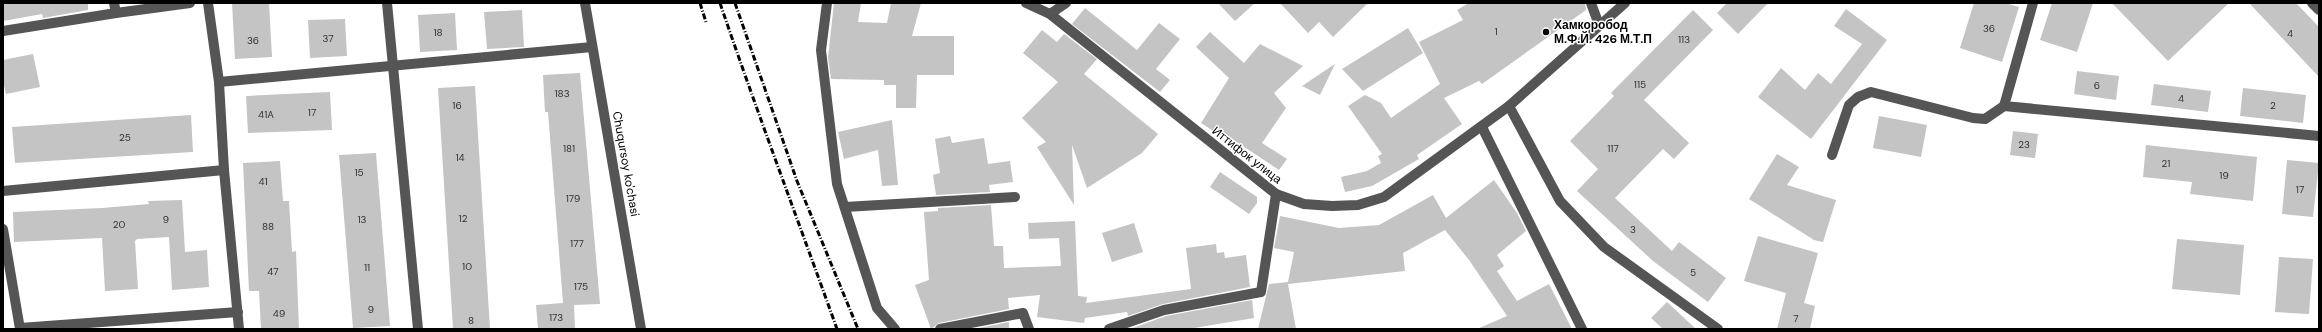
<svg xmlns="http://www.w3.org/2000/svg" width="2322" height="332" font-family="'DM Sans',sans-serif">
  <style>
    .building { fill: #c4c4c4 }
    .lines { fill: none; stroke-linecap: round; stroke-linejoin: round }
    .minor { stroke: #555; stroke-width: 10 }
    .rail { stroke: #000; stroke-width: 3; stroke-dasharray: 6 2 1 2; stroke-linecap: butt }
    .poi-dot { fill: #000; stroke: #fff; stroke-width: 1.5 }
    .labels { text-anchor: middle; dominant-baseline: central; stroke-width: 3; stroke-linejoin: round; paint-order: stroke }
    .number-label { font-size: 10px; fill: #313131 }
    .poi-label { font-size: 12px; font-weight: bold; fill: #000; stroke: #fff; text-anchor: start }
    .street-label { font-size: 12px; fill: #000; stroke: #fff }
  </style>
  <rect width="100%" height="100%" fill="#fff"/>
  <g class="building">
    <path d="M 3,3 L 88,3 L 88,10 L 43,18 L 42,14 L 3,21 Z"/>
    <path d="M 232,3 L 269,3 L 272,57 L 235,59 Z"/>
    <path d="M 834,3 L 861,3 L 858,22 L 887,23 L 891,3 L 921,3 L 912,36 L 954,36 L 954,75 L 917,75 L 916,108 L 896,108 L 896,85 L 884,85 L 884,80 L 831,79 L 828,57 Z"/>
    <path d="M 1218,3 L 1255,3 L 1235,21 Z"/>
    <path d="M 1280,3 L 1368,3 L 1333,37 L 1319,22 L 1308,33 Z"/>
    <path d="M 1469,3 L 1585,3 L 1586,10 L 1482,84 L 1479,81 L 1444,98 L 1462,124 L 1417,155 L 1419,159 L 1372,186 L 1345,192 L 1341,177 L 1367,171 L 1381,163 L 1378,156 L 1382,154 L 1348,106 L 1365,95 L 1381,103 L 1391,118 L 1440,84 L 1419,42 L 1463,20 L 1457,10 Z"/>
    <path d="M 1727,3 L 1768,3 L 1738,34 L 1717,13 Z"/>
    <path d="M 1974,3 L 2005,3 L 2019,7 L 2002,62 L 1960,48 Z"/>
    <path d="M 2052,3 L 2093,3 L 2077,52 L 2040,40 Z"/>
    <path d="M 2112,3 L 2229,3 L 2168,61 Z"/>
    <path d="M 2249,3 L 2296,3 L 2319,27 L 2319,77 Z"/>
    <path d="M 1085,8 L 1137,50 L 1159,23 L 1180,39 L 1156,69 L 1170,80 L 1160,92 L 1072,24 Z"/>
    <path d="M 1846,9 L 1887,40 L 1811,139 L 1758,97 L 1781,68 L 1805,90 L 1818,73 L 1831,84 L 1862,44 L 1834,26 Z"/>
    <path d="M 522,10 L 524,47 L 487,49 L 484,12 Z"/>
    <path d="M 1693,10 L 1713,30 L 1644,100 L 1689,143 L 1674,159 L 1663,149 L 1615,198 L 1672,251 L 1679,242 L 1726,278 L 1708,302 L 1653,261 L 1577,191 L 1598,169 L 1570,141 L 1614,96 L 1611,93 Z"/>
    <path d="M 455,13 L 457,50 L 420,52 L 418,15 Z"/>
    <path d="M 345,19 L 347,56 L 310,58 L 308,20 Z"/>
    <path d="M 1408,28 L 1423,53 L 1363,91 L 1342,69 Z"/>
    <path d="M 1042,30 L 1057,42 L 1064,34 L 1097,59 L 1084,74 L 1158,134 L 1142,153 L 1087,188 L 1072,145 L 1074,205 L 1037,147 L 1046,142 L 1022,118 L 1058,82 L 1023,53 Z"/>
    <path d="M 1210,32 L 1244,63 L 1260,44 L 1303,66 L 1274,93 L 1286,108 L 1262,143 L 1287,159 L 1279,170 L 1217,129 L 1215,132 L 1201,123 L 1229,78 L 1196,47 Z"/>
    <path d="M 33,54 L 40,87 L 6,94 L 3,81 L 3,60 Z"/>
    <path d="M 1335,64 L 1320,95 L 1302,86 Z"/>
    <path d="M 2077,71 L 2119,76 L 2116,100 L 2074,94 Z"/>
    <path d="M 580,73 L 600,304 L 574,305 L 575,329 L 538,329 L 536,305 L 563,303 L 548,112 L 545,112 L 543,75 Z"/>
    <path d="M 2154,84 L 2211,91 L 2208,112 L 2151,105 Z"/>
    <path d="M 475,86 L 490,329 L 453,329 L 438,88 Z"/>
    <path d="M 2243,88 L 2306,95 L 2303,123 L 2240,116 Z"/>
    <path d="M 330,92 L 332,130 L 248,133 L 246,96 Z"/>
    <path d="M 191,115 L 193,152 L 15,163 L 12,127 Z"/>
    <path d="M 1879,116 L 1927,125 L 1921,157 L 1873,148 Z"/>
    <path d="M 892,120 L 898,185 L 882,186 L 878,150 L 844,159 L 838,132 Z"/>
    <path d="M 2013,131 L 2038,134 L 2035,158 L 2010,155 Z"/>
    <path d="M 950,136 L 952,143 L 984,138 L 988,164 L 1010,161 L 1013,182 L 989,185 L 990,192 L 936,195 L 933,175 L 940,173 L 935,139 Z"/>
    <path d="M 2146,145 L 2257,157 L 2253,201 L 2190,194 L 2192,182 L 2143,177 Z"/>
    <path d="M 376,153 L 390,326 L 353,328 L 339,155 Z"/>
    <path d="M 1777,154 L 1799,167 L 1787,185 L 1836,200 L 1823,242 L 1814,240 L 1749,199 Z"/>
    <path d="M 2287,160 L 2319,163 L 2313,217 L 2282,214 Z"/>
    <path d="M 280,161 L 283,201 L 289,201 L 292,252 L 296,251 L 299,329 L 261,329 L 259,291 L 249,291 L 243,163 Z"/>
    <path d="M 1220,172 L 1257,197 L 1257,203 L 1249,214 L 1210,187 Z"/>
    <path d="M 1494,180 L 1517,213 L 1526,231 L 1497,255 L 1504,266 L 1497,271 L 1517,301 L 1549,284 L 1572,329 L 1477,329 L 1507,316 L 1469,260 L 1445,230 L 1403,253 L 1405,271 L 1288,284 L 1296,329 L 1258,329 L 1269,284 L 1288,282 L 1294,252 L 1274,248 L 1280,216 L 1339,228 L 1379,225 L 1433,195 L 1446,218 Z"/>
    <path d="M 182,200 L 185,252 L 207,250 L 209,287 L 172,290 L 169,237 L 137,239 L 135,241 L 138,289 L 105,291 L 102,238 L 14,242 L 13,212 L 102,208 L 149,204 L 148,201 Z"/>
    <path d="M 991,205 L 994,246 L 1003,246 L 1004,268 L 1061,266 L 1059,238 L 1029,239 L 1028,223 L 1075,221 L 1078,296 L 1087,297 L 1086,303 L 1191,289 L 1186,248 L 1216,244 L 1217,253 L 1224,252 L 1225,258 L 1246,255 L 1250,287 L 1163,304 L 1128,316 L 1127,312 L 1085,318 L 1084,323 L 1037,317 L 1040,295 L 1008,298 L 1009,309 L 939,323 L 931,329 L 915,285 L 929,280 L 924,212 L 938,211 L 938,208 Z"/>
    <path d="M 1134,223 L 1143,252 L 1112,262 L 1102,233 Z"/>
    <path d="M 1758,236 L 1818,253 L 1804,303 L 1815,306 L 1810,329 L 1777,329 L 1786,293 L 1744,281 Z"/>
    <path d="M 2177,239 L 2244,245 L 2240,295 L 2172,289 Z"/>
    <path d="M 2279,257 L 2313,259 L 2309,314 L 2275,312 Z"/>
    <path d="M 1252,300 L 1254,318 L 1188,329 L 1130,329 L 1166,316 Z"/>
    <path d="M 1667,302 L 1696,329 L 1663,329 L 1651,318 Z"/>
    <path d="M 1009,322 L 1009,329 L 974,329 Z"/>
  </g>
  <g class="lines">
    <g class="minor">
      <path d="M 114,3 L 116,13 L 190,3"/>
      <path d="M 208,3 L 219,82 L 224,170 L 239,329"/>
      <path d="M 387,3 L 418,329"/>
      <path d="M 585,3 L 641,329"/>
      <path d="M 827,3 L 821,50 L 837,184 L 877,308 L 895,329"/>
      <path d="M 1026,3 L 1050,14 L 1276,194 L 1304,204 L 1332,206 L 1358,205 L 1384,197 L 1509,106 L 1625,3"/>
      <path d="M 1591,3 L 1599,25"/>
      <path d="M 2033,3 L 2004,106 L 2319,136"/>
      <path d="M 2312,3 L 2319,10"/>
      <path d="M 1050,14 L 1066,3"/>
      <path d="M 3,31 L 116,13"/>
      <path d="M 219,82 L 592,47"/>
      <path d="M 1509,106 L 1560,201 L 1604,247 L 1718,329"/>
      <path d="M 1482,127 L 1582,329"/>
      <path d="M 1832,155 L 1849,105 L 1858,97 L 1871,92 L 1973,118 L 1985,119 L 2004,106"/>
      <path d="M 3,191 L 224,170"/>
      <path d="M 845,207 L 1015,197"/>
      <path d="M 3,229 L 20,329"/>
      <path d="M 20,328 L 238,312"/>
      <path d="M 940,329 L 1023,313 L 1029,329"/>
      <path d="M 1109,329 L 1164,310 L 1261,292 L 1276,194"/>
    </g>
    <g class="rail">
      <path d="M 700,3 L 706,22"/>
      <path d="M 720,3 C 757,112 798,220 837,329"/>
      <path d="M 735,3 L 797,181 L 858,329"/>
    </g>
  </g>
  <circle class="poi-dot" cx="1546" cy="32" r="4"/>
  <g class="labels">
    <g class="number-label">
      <text x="1989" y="28">36</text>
      <text x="1496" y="31">1</text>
      <text x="438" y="32">18</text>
      <text x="2290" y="33">4</text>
      <text x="328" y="38">37</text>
      <text x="1684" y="39">113</text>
      <text x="253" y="40">36</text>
      <text x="1640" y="84">115</text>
      <text x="2097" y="85">6</text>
      <text x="562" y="93">183</text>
      <text x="2181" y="98">4</text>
      <text x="457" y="105">16</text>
      <text x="2273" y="105">2</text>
      <text x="312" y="112">17</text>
      <text x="266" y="114">41A</text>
      <text x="125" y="137">25</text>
      <text x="2024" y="144">23</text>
      <text x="569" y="148">181</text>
      <text x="1613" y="148">117</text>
      <text x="460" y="157">14</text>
      <text x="2166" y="163">21</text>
      <text x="359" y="172">15</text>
      <text x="2224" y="175">19</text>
      <text x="263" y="181">41</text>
      <text x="2300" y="189">17</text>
      <text x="573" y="198">179</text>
      <text x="463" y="218">12</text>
      <text x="166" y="219">9</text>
      <text x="362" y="219">13</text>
      <text x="119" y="224">20</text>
      <text x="268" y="226">88</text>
      <text x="1633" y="229">3</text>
      <text x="577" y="243">177</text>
      <text x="467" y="266">10</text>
      <text x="367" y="267">11</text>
      <text x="273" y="271">47</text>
      <text x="1693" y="272">5</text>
      <text x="581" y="286">175</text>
      <text x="371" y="309">9</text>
      <text x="279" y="313">49</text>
      <text x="556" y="317">173</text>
      <text x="1796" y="318">7</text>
      <text x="471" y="320">8</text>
    </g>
    <g class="poi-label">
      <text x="1554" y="25">Хамкоробод<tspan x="1554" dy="14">М.Ф.Й. 426 М.Т.П</tspan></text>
    </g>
    <g class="street-label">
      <text transform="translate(1247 155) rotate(38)">Иттифок улица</text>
      <text transform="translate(626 164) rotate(80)">Chuqursoy ko'chasi</text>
    </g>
  </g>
  <rect width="2322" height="332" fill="none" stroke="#000000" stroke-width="8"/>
</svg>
